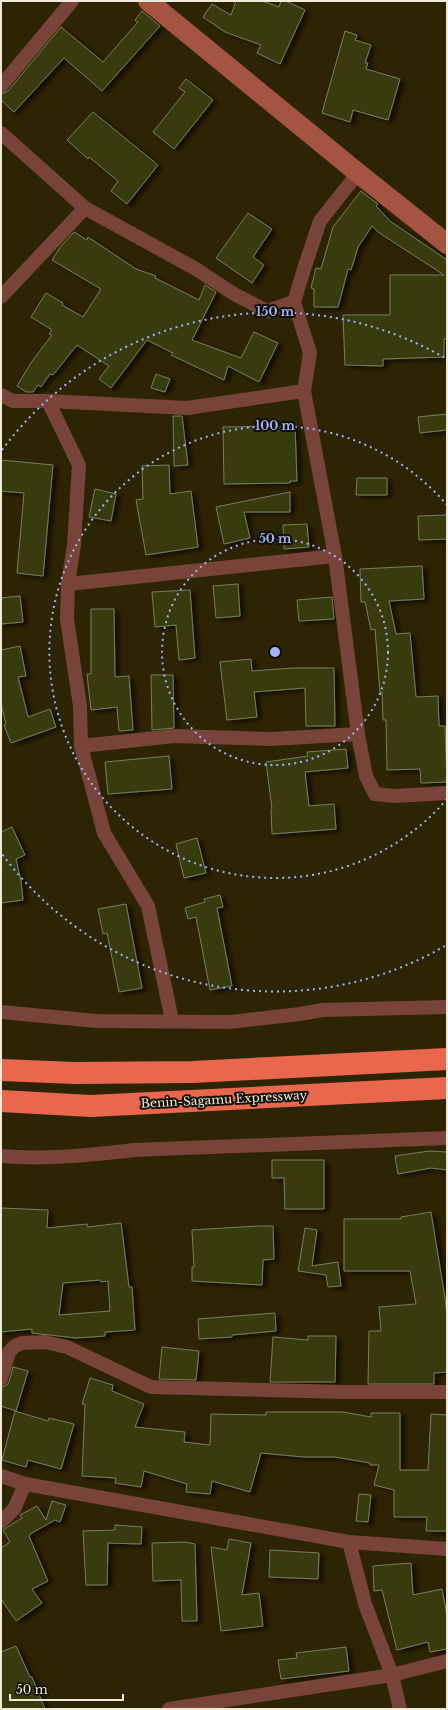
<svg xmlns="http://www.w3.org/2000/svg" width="448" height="1710" font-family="'Libre Baskerville',serif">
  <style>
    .building { fill: #373a0e; stroke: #7a7e5c; fill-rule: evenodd; filter: url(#shadow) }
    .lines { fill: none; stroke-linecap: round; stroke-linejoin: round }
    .street { stroke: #784439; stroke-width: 14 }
    .secondary { stroke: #a65442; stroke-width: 20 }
    .highway { stroke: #e9684d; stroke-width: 22 }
    .ring { fill: none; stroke: #a1b3fd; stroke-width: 2; stroke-dasharray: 2 4 }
    .labels { text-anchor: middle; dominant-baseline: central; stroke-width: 4; stroke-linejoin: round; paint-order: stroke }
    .street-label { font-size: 12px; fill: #f0ead8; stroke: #120e03 }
    .centre { fill: #a1b3fd; stroke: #120e03; stroke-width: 2 }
    .ring-label { font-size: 12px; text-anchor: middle; font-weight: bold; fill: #a1b3fd; stroke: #120e03; stroke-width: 4; stroke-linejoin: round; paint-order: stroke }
  </style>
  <defs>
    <filter id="shadow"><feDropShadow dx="4.5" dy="2.5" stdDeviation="2" flood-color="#0009"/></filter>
  </defs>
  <rect width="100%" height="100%" fill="#2d2403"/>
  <g class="building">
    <path d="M 236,1 L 262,1 L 279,7 L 281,1 L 286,1 L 305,10 L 280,64 L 257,53 L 261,45 L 225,32 L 203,17 L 212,4 L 231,15 Z"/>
    <path d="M 142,11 L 160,26 L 102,91 L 64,58 L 14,112 L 1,100 L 1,94 L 8,91 L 61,27 L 103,62 L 138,22 L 135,20 Z"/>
    <path d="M 345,31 L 357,35 L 355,40 L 371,45 L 365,63 L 368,63 L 366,69 L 400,79 L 388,120 L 353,110 L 350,122 L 322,113 Z"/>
    <path d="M 186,79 L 213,100 L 174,149 L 153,132 L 185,92 L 179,88 Z"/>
    <path d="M 93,112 L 158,165 L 127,204 L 111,191 L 118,181 L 89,157 L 88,159 L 67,140 Z"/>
    <path d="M 361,191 L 378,204 L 376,206 L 390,221 L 447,260 L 447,339 L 444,339 L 444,357 L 383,359 L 383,366 L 345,365 L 343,315 L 390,315 L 390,275 L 444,275 L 378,232 L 372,226 L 358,247 L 351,270 L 348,269 L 338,307 L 314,307 L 314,289 L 311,288 L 316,268 L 321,269 L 333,227 Z"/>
    <path d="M 248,213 L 272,229 L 253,257 L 264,265 L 252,283 L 216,258 Z"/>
    <path d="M 74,232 L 87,240 L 88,237 L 136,269 L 156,276 L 155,278 L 199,300 L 205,285 L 216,292 L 192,340 L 241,358 L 254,332 L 278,343 L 259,382 L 228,366 L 224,380 L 171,355 L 173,353 L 147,340 L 111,388 L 99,379 L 109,366 L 77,345 L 53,375 L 50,374 L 41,387 L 38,385 L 33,392 L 26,392 L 17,386 L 33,360 L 52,335 L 49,334 L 52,330 L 31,317 L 46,293 L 63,303 L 62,305 L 83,317 L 101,289 L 52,260 L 61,246 Z"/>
    <path d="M 156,374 L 170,379 L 165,392 L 151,388 Z"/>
    <path d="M 447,414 L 447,430 L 420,433 L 418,417 Z"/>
    <path d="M 173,416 L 182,416 L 188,465 L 174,466 Z"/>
    <path d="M 295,426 L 297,481 L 290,481 L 290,483 L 224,484 L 223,427 Z"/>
    <path d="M 1,460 L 53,465 L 43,576 L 17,573 L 24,493 L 1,491 Z"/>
    <path d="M 169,465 L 170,494 L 191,491 L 198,547 L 146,555 L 136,500 L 143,499 L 142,466 Z"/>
    <path d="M 357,478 L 387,478 L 387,495 L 356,495 Z"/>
    <path d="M 95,489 L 116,494 L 111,521 L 89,517 Z"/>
    <path d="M 290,492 L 290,512 L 244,512 L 250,538 L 224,544 L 216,507 Z"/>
    <path d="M 447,515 L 447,539 L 419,540 L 418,516 Z"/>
    <path d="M 307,524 L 309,547 L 284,549 L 283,525 Z"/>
    <path d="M 422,566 L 424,599 L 389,601 L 396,634 L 410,633 L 416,697 L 438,696 L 439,726 L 445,726 L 447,782 L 421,783 L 420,769 L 387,770 L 386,720 L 383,720 L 382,692 L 380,693 L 375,629 L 371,630 L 365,602 L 361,602 L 360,569 Z"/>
    <path d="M 238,584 L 240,616 L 216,618 L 213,586 Z"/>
    <path d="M 190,590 L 195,658 L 179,660 L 176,625 L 155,627 L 152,592 Z"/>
    <path d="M 20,596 L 23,622 L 1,624 L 1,598 Z"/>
    <path d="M 332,597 L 334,619 L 299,621 L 297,600 Z"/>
    <path d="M 91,609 L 114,609 L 115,677 L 129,676 L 133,730 L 119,731 L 117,707 L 91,710 L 87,674 L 91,674 Z"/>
    <path d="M 20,646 L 26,676 L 18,677 L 28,717 L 50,709 L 56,727 L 11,743 L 4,725 L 6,724 L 1,704 L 1,650 Z"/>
    <path d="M 251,659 L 252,671 L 293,668 L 334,668 L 335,726 L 306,726 L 305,688 L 254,692 L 257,717 L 227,720 L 220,662 Z"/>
    <path d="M 151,675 L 173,675 L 174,728 L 152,730 Z"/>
    <path d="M 346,749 L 348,768 L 305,772 L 309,806 L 334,804 L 336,829 L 272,834 L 271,810 L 272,809 L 266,762 L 308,756 L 307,752 Z"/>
    <path d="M 169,756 L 172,789 L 108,794 L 105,762 Z"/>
    <path d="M 12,827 L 25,855 L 16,859 L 21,881 L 23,900 L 1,903 L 1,832 Z"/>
    <path d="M 197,838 L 206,873 L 184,878 L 176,844 Z"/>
    <path d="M 220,895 L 223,907 L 217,908 L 232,986 L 210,990 L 196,917 L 188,919 L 185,908 L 205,902 L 204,899 Z"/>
    <path d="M 126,904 L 142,988 L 119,992 L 107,933 L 103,934 L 98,909 Z"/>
    <path d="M 429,1151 L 447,1152 L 447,1170 L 431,1168 L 398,1174 L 395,1156 Z"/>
    <path d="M 272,1160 L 324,1160 L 324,1209 L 285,1209 L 284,1178 L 272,1178 Z"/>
    <path d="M 1,1208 L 48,1210 L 47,1228 L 87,1224 L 88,1227 L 121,1223 L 129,1287 L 132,1287 L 135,1330 L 105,1332 L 105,1336 L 76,1338 L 32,1333 L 32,1329 L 1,1332 ZM 100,1280 L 101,1282 L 108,1281 L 110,1311 L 59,1315 L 63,1283 Z"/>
    <path d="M 431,1212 L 445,1298 L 447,1316 L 447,1372 L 434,1373 L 434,1384 L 368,1384 L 369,1331 L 381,1331 L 379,1307 L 416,1304 L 410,1271 L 344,1271 L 344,1219 L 401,1219 L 401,1217 Z"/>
    <path d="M 257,1226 L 273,1226 L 274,1259 L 263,1260 L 262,1285 L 192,1281 L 192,1267 L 194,1267 L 192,1230 Z"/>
    <path d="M 305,1228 L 317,1230 L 312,1266 L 338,1262 L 341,1286 L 328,1287 L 326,1275 L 298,1271 Z"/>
    <path d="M 275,1313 L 276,1331 L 232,1335 L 232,1337 L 199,1339 L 198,1319 Z"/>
    <path d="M 308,1336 L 336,1336 L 335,1382 L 270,1382 L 273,1337 L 308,1340 Z"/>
    <path d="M 162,1347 L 199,1351 L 196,1380 L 159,1379 Z"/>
    <path d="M 13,1367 L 28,1371 L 16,1411 L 1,1406 L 2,1387 L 7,1385 L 9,1382 Z"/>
    <path d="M 90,1378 L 113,1385 L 112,1391 L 144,1404 L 135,1427 L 185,1432 L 184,1442 L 210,1445 L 211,1414 L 266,1415 L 266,1412 L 343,1412 L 371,1417 L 371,1413 L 400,1413 L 400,1470 L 428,1470 L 431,1414 L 447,1415 L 447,1531 L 426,1531 L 427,1517 L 394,1517 L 394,1490 L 374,1485 L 379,1465 L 370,1465 L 370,1463 L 335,1457 L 304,1457 L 261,1453 L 250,1492 L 212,1481 L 210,1494 L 186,1492 L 187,1484 L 144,1471 L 141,1487 L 115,1483 L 116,1478 L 82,1476 L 85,1404 L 82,1404 Z"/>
    <path d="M 15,1411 L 48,1421 L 49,1418 L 74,1424 L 61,1469 L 28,1460 L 26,1467 L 2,1460 Z"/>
    <path d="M 359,1494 L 371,1495 L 368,1522 L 356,1521 Z"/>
    <path d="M 52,1501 L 66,1505 L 60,1522 L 55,1520 L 30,1534 L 30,1535 L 29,1536 L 48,1581 L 32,1589 L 42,1603 L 16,1621 L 1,1599 L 1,1548 L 10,1542 L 3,1530 L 22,1518 L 20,1515 L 37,1506 L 46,1520 Z"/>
    <path d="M 115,1525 L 142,1527 L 141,1544 L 108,1543 L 107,1585 L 86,1585 L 83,1531 L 115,1530 Z"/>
    <path d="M 229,1539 L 251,1543 L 242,1595 L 259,1593 L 263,1626 L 221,1631 L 211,1547 L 227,1550 Z"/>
    <path d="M 185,1542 L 195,1544 L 197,1621 L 182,1621 L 181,1580 L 153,1581 L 152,1543 Z"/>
    <path d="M 270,1550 L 319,1553 L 318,1579 L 269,1577 Z"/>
    <path d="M 411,1563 L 413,1595 L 442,1589 L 447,1615 L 447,1649 L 430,1652 L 428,1642 L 397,1650 L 382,1590 L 374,1591 L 373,1566 Z"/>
    <path d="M 16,1646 L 30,1677 L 32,1677 L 45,1709 L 1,1709 L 1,1652 Z"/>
    <path d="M 346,1647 L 349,1671 L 281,1679 L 278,1660 L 297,1658 L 296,1653 Z"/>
  </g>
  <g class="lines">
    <g class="street">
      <path d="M 1,86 L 72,1"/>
      <path d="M 1,133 L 85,208 L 196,269 L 234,294 L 267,311 L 294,302"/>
      <path d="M 358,173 L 320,221 L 304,269 L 294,302 L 310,353 L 304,391 L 335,556 L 358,734 L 366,776 L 375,794 L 395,796 L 447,793"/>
      <path d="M 1,297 L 85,208"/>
      <path d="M 1,395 L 13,401 L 48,401 L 187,408 L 304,391"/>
      <path d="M 48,401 L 79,465 L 74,545 L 68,584 L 67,619 L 80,706 L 81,746 L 104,833 L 148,906 L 172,1020"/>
      <path d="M 68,584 L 335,556"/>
      <path d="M 81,746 L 174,736 L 271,739 L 358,734"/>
      <path d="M 1,1012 L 97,1021 L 230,1022 L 300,1014 L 322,1010 L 447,1007"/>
      <path d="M 1,1156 C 45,1160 91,1155 134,1150 L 447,1138"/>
      <path d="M 1,1379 L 9,1352 L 15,1346 L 22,1343 L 45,1342 L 67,1347 L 151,1387 L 346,1392 L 447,1392"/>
      <path d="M 1,1476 L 25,1484 L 349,1542 L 447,1549"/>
      <path d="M 1,1522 L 14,1509 L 25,1484"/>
      <path d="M 349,1542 L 365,1604 L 392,1675 L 400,1709"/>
      <path d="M 169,1709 L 392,1675 L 447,1661"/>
    </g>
    <path class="secondary" d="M 148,1 L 358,173 L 447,244"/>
    <g class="highway">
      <path d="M 1,1070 L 75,1073 L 193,1072 L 447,1059"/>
      <path d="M 1,1101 L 91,1106 L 447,1088"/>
    </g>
  </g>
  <g class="ring">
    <circle cx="275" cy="652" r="113"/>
    <path d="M447 799A226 226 0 1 1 447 505"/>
    <path d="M445 946A340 340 0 0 1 2 854M2 450A340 340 0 0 1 445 358"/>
  </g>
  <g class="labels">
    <g class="street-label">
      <text transform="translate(224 1099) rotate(-3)">Benin-Sagamu Expressway</text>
    </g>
  </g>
  <circle cx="275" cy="652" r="6" class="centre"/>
  <g class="ring-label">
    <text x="275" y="316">150 m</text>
    <text x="275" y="430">100 m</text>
    <text x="275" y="543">50 m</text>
  </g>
  <rect width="448" height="1710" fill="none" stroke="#f0ead8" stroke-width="4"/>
  <path d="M10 1694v6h113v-6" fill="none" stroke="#f0ead8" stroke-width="2"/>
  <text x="16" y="1694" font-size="12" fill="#f0ead8" stroke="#120e03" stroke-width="3" paint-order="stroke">50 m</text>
</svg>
